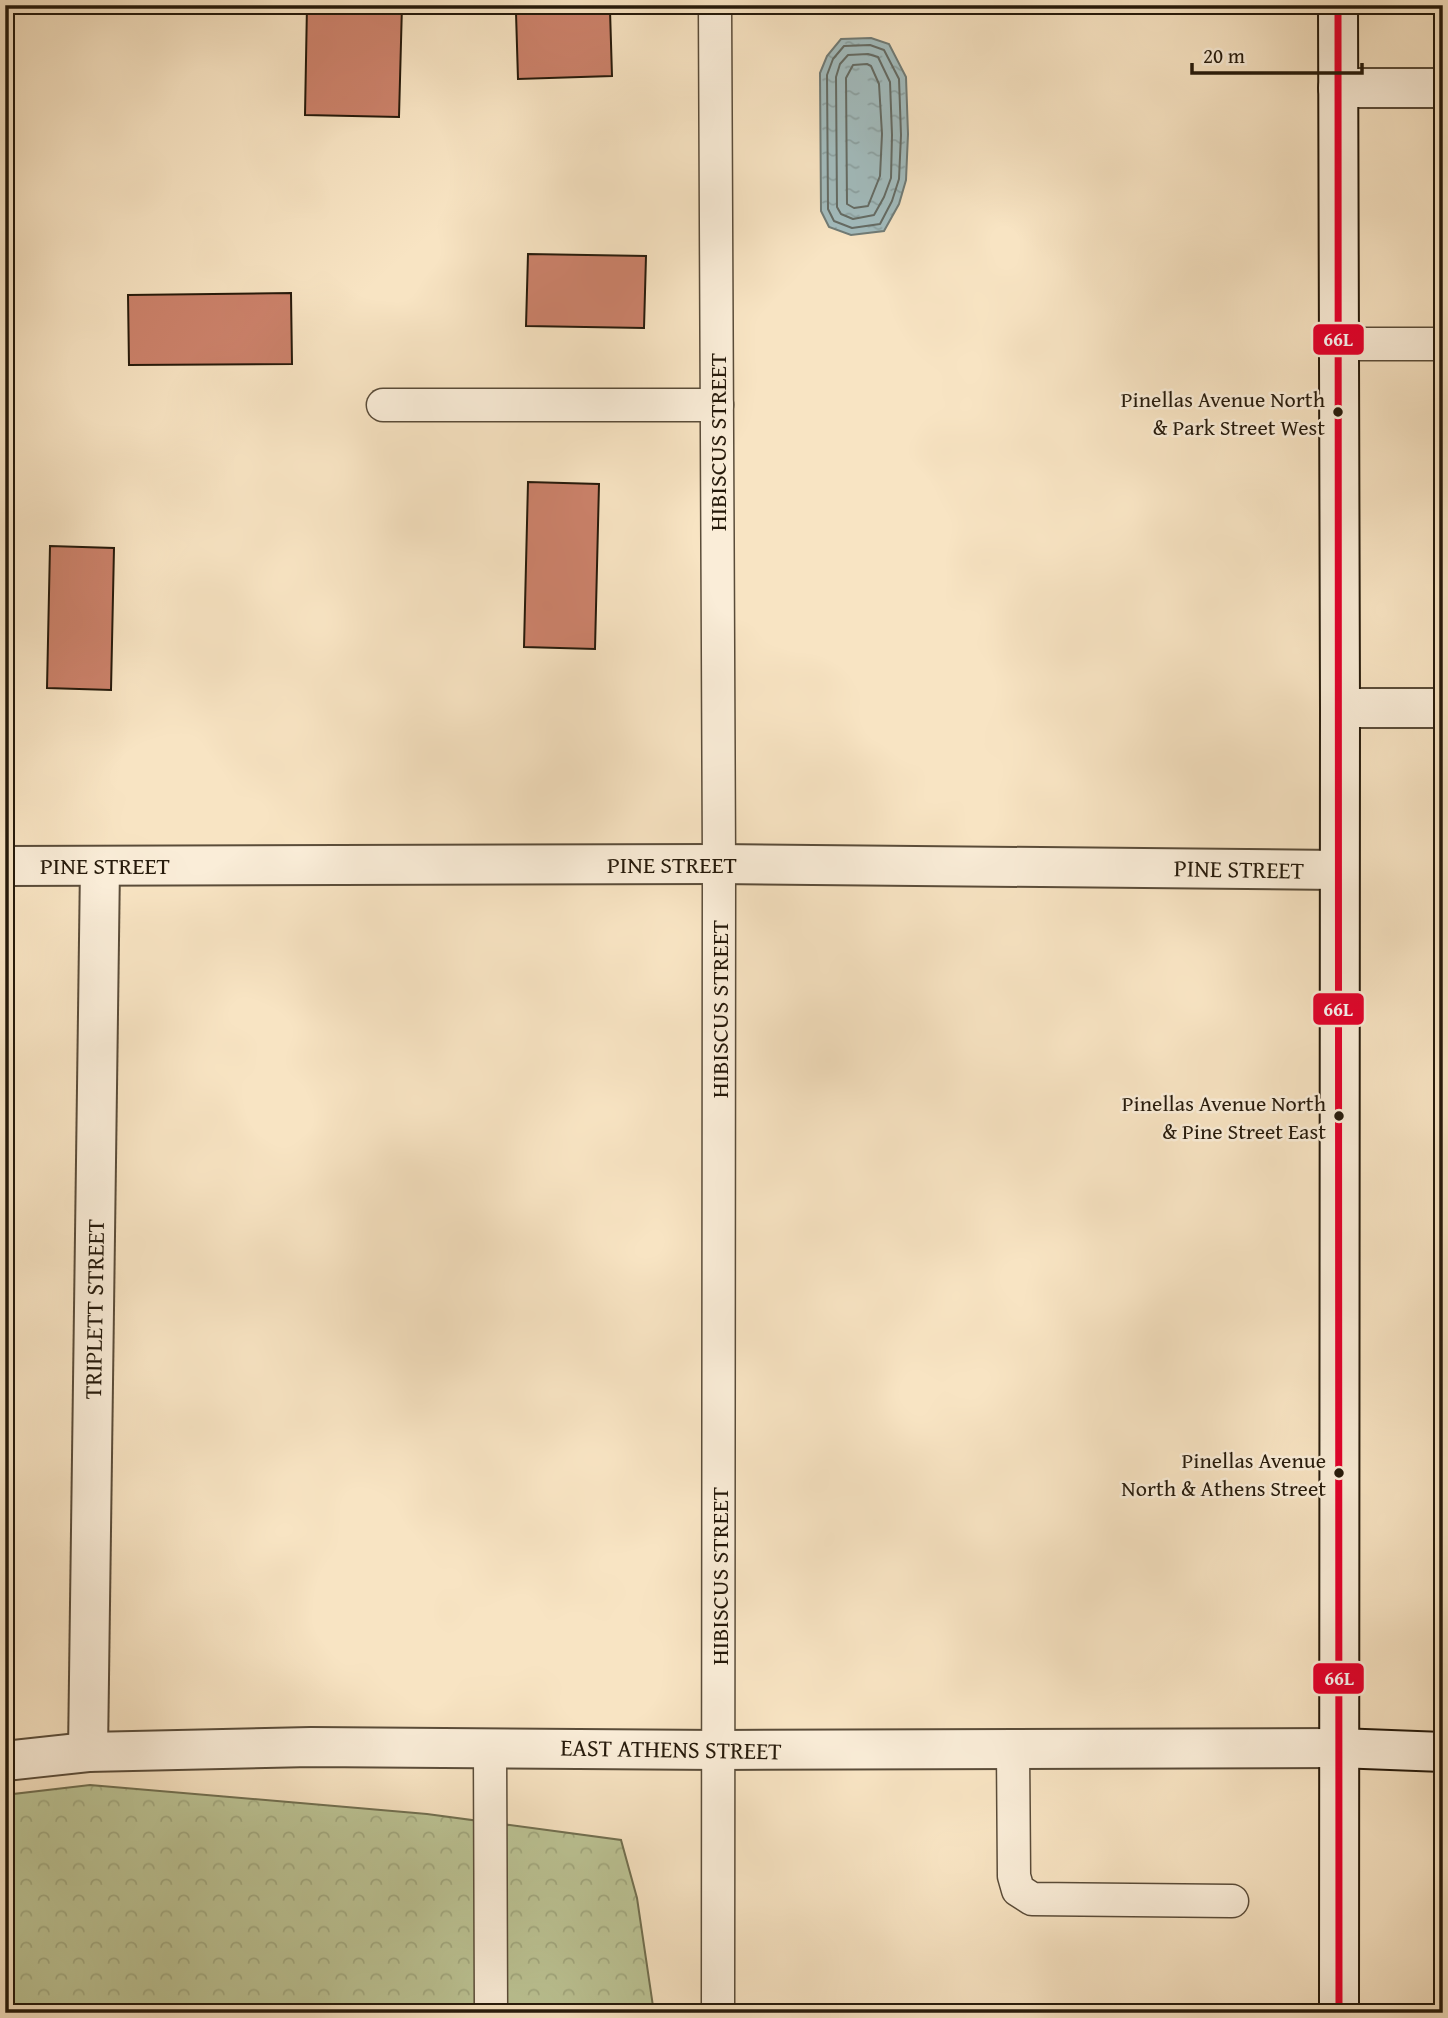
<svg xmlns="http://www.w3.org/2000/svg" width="1448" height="2018" font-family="'Gentium Book Plus',serif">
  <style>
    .forest { fill: url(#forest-crowns); stroke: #716f50; stroke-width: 2 }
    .water { fill: url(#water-ripples); stroke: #707b76; stroke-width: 2 }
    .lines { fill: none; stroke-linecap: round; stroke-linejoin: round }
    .shore { stroke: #646b64; stroke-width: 2 }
    .building { fill: #cc826b; stroke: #261a0b; stroke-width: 2 }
    .lane-casing { stroke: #5a4c39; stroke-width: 35 }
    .street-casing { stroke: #5a4c39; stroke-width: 42 }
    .secondary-casing { stroke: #261a0b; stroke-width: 42 }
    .lane { stroke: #faedd8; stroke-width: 32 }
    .street { stroke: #faedd8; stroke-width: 38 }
    .secondary { stroke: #faedd8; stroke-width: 38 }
    .bus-1-casing { stroke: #faedd8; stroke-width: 12 }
    .bus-1 { stroke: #e4002b; stroke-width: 7 }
    .bus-dot { fill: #261a0b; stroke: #faedd8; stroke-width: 2.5 }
    .labels { text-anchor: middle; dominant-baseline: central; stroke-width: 5; stroke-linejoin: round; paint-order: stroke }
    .bus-label { font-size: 22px; fill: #261a0b; stroke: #faedd8; text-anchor: end }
    .street-label { font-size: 24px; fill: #261a0b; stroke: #faedd8 }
    .line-badge { stroke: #faedd8; stroke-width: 2.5 }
    .badge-label { font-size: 19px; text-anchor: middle; font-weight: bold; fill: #fff }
  </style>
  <defs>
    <pattern id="forest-crowns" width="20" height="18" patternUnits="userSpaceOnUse" patternTransform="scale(1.75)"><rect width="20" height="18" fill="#bcc495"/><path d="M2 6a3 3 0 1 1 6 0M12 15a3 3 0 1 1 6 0" fill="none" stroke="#a1a87f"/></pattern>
    <pattern id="water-ripples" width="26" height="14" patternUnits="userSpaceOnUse" patternTransform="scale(1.75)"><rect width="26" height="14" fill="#a2bcbe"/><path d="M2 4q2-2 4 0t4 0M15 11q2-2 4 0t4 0" fill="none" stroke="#8ba1a2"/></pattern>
  </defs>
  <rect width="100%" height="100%" fill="#f8e4c3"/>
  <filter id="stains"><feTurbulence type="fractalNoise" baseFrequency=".00286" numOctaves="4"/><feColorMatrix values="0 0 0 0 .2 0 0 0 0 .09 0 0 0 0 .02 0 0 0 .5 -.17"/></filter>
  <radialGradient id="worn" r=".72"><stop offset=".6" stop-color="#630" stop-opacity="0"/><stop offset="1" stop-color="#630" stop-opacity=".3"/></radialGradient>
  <path class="forest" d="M 90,1785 L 427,1814 L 621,1840 L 637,1898 L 654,2013 L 5,2013 L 5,1795 Z"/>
  <path class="water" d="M 871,38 L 889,44 L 906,77 L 908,134 L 906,180 L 899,204 L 884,231 L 851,235 L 829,227 L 821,211 L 820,73 L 827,56 L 841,39 Z"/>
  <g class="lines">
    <g class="shore">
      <path d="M 870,45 L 884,50 L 899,79 L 901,135 L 899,179 L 892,201 L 880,224 L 852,228 L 834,221 L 828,209 L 827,75 L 833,59 L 844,46 Z"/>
      <path d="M 868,54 L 878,57 L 890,82 L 892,135 L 891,178 L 884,197 L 874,215 L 853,219 L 841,214 L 837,207 L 836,77 L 840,64 L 848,55 Z"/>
      <path d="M 867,64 L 871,66 L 879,84 L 882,134 L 880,176 L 868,206 L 854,208 L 847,204 L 846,78 L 853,65 Z"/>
    </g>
  </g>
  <g class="building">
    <rect x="5" y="5" width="5" height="24"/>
    <path d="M 307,5 L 402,5 L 399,117 L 305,115 Z"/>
    <path d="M 610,10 L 612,76 L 518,79 L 516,13 Z"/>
    <path d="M 528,254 L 646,256 L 644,328 L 526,326 Z"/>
    <path d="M 291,293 L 292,364 L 129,365 L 128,295 Z"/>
    <path d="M 528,482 L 599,484 L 595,649 L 524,647 Z"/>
    <path d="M 50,546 L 114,548 L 111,690 L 47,688 Z"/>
    <path d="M 5,608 L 13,608 L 10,745 L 5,745 Z"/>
  </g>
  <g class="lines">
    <defs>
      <g id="lane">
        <path d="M 715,5 L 719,864 L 718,2013"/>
        <path d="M 1340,344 L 1443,344"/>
        <path d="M 383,405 L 717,405"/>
        <path d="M 490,1747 L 491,2013"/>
        <path d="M 1013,1749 L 1014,1876 L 1018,1890 L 1032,1899 L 1232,1901"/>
      </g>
      <g id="street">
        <path d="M 1338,88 L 1443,88"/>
        <path d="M 1340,708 L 1443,708"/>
        <path d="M 5,866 L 719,864 L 1339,870"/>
        <path d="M 88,1752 L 100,866"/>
        <path d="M 5,1761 L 88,1752 L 311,1747 L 719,1750 L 1338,1748"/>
      </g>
      <g id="secondary">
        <path d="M 1338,5 L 1340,708 L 1339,2013"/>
        <path d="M 1338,1748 L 1443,1752"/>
      </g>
    </defs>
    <use href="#lane" class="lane-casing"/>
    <use href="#street" class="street-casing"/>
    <use href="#secondary" class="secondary-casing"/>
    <use href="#lane" class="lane"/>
    <use href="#street" class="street"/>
    <use href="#secondary" class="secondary"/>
    <defs>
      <path id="bus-1" d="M 1338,5 L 1339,2013"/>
    </defs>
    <use href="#bus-1" class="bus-1-casing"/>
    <use href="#bus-1" class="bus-1"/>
  </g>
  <g class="bus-dot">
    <circle cx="1338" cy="412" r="6"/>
    <circle cx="1339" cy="1116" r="6"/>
    <circle cx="1339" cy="1473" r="6"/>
  </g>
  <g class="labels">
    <g class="bus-label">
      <text x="1325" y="399">Pinellas Avenue North<tspan x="1325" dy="28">&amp; Park Street West</tspan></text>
      <text x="1326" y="1103">Pinellas Avenue North<tspan x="1326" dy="28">&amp; Pine Street East</tspan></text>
      <text x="1326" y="1460">Pinellas Avenue<tspan x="1326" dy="28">North &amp; Athens Street</tspan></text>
    </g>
    <g class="street-label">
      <text transform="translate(717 442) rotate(-90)">HIBISCUS STREET</text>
      <text x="672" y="864">PINE STREET</text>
      <text x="105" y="865">PINE STREET</text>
      <text transform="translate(1239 869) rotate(1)">PINE STREET</text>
      <text transform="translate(719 1009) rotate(-90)">HIBISCUS STREET</text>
      <text transform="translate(94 1309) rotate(-89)">TRIPLETT STREET</text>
      <text transform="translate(719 1576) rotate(-90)">HIBISCUS STREET</text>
      <text transform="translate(671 1749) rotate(1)">EAST ATHENS STREET</text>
    </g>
  </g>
  <g class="line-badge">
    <rect x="1312" y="323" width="53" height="33" rx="7" fill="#e4002b"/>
    <rect x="1312" y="992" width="53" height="34" rx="7" fill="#e4002b"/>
    <rect x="1312" y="1662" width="53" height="33" rx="7" fill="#e4002b"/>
  </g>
  <g class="badge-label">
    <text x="1338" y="346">66L</text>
    <text x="1338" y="1016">66L</text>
    <text x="1339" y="1685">66L</text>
  </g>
  <rect width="1448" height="2018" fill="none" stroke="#f8e4c3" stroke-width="28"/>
  <rect x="7" y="7" width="1434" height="2004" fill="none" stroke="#261a0b" stroke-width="3.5"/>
  <rect x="14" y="14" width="1420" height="1990" fill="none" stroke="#261a0b" stroke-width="2"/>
  <path d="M1192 63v10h170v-10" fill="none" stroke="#261a0b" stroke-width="3.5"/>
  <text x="1203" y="63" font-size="21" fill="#261a0b" stroke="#faedd8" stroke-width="5" paint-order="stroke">20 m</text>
  <rect width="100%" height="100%" filter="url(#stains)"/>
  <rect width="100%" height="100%" fill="url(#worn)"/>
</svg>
